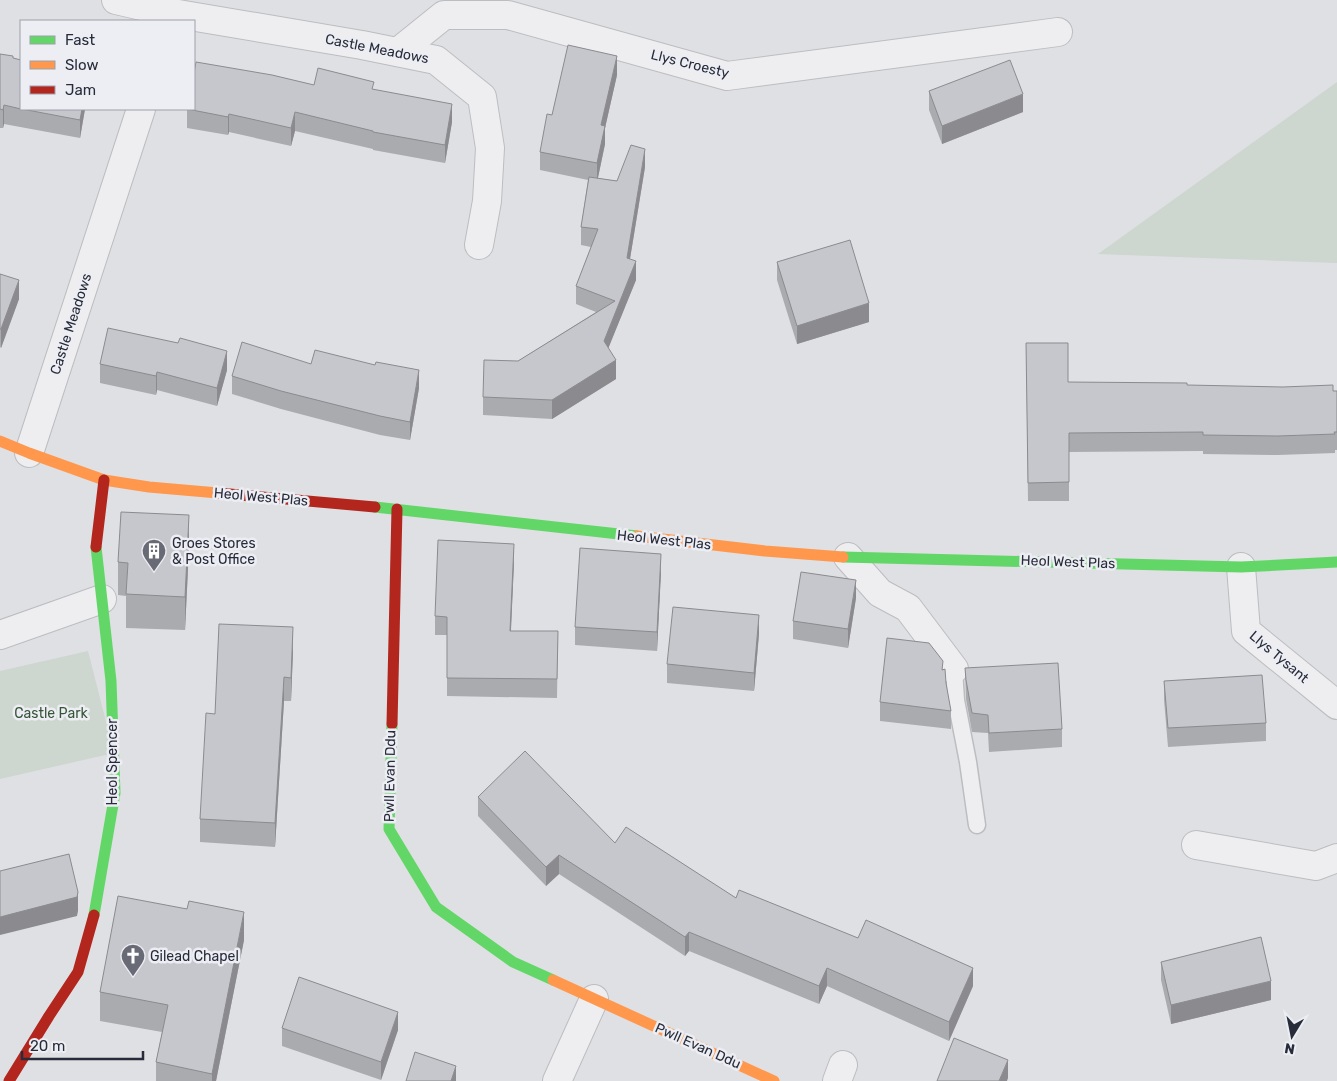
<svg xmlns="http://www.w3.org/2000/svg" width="1337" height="1081" font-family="Rubik,sans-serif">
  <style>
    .green { fill: #cdd6cf }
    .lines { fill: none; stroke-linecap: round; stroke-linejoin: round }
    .lane-casing { stroke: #bcbdc0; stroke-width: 19 }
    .street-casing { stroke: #bcbdc0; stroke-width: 30 }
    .lane { stroke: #eeeef0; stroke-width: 16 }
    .street { stroke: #eeeef0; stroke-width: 28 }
    .fast { stroke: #63d668; stroke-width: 11 }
    .slow { stroke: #ff974d; stroke-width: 11 }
    .jam { stroke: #b3261e; stroke-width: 11 }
    .wall { fill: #aaabaf }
    .shaded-wall { fill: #8b8b8f }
    .building { fill: #c6c7cc; stroke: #8b8b8f }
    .labels { text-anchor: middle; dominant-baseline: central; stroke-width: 5; stroke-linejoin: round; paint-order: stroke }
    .street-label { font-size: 14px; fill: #282b3a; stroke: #eceef3 }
    .poi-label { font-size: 14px; fill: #282b3a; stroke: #eceef3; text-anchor: start }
    .park-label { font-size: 14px; fill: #375539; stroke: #eceef3 }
  </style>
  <rect width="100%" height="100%" fill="#dfe0e3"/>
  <g class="green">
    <path d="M 1337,82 L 1337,263 L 1098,254 Z"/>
    <path d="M 88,651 L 114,753 L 0,779 L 0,671 Z"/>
  </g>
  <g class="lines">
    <defs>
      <path id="lane" d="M 954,669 L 956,700 L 968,762 L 977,825"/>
      <g id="street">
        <path d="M 116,0 L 172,13 L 362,45 L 436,60 L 482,97 L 490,148 L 487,201 L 479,245"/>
        <path d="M 398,52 L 444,15 L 508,15 L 727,76 L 1058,32"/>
        <path d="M 29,453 L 141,109"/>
        <path d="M 848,557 L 880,593 L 908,608 L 954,669"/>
        <path d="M 1241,567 L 1246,631 L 1337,705"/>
        <path d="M 0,635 L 102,599"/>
        <path d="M 1196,845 L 1316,866 L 1337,858"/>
        <path d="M 557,1081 L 594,999"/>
        <path d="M 837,1081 L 843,1065"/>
      </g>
    </defs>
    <use href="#lane" class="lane-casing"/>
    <use href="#street" class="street-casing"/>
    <use href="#lane" class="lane"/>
    <use href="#street" class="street"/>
    <g class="fast">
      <path d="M 375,507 L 637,536"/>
      <path d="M 843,557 L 1241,567 L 1337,562"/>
      <path d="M 392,724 L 389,829 L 436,907 L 513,962 L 553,980"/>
      <path d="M 94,915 L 115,793 L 111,681 L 96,547"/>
    </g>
    <g class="slow">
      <path d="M 0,441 L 29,453 L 104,480 L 149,487 L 218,493"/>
      <path d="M 637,536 L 765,551 L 843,557"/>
      <path d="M 553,980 L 774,1081"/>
    </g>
    <g class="jam">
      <path d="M 218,493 L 375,507"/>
      <path d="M 96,547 L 104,480"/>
      <path d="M 392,724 L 397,509"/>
      <path d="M 9,1081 L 49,1016 L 78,972 L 94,915"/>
    </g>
  </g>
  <g class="wall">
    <path d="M 0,54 L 13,58 L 21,109 L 85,109 L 80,138 L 4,124 L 3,128 L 0,128 Z"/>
    <path d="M 617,75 L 605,128 L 605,144 L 598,178 L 617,181 L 645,167 L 630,259 L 636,280 L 608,348 L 616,379 L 552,419 L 483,415 L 483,397 L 518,361 L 596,312 L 576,304 L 576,286 L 591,247 L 581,245 L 581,227 L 588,180 L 540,170 L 540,152 L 552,115 Z"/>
    <path d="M 314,85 L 374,90 L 452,122 L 445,163 L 373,150 L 373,149 L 295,131 L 291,146 L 229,132 L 228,135 L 187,128 L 187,109 Z"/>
    <path d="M 929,91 L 1023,112 L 942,144 L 929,110 Z"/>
    <path d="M 777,262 L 869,322 L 797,344 L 777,280 Z"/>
    <path d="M 0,274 L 19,299 L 1,348 L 0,347 Z"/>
    <path d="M 178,343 L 227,370 L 217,406 L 157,390 L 156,395 L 100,383 L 100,364 Z"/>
    <path d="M 1026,343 L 1068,382 L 1337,391 L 1337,450 L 1335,450 L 1335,453 L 1278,455 L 1203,454 L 1203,451 L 1069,452 L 1069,501 L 1028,501 Z"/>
    <path d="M 311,364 L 419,388 L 410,440 L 380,435 L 281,409 L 232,394 L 232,376 Z"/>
    <path d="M 189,548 L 185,630 L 126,628 L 126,596 L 118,595 L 118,562 Z"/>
    <path d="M 514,562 L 511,631 L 558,631 L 557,698 L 447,696 L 447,635 L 435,635 L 435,616 Z"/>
    <path d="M 661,572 L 657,651 L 575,645 L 575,627 Z"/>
    <path d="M 856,598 L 848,648 L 793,639 L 793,621 Z"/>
    <path d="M 759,634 L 754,691 L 667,683 L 667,664 Z"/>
    <path d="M 293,651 L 291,701 L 284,701 L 275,847 L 200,842 L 200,819 L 215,714 Z"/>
    <path d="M 965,668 L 1062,729 L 1062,747 L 989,752 L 988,733 L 972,732 L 966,699 Z"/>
    <path d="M 943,669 L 951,711 L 951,729 L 880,721 L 880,702 Z"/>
    <path d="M 1164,681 L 1266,723 L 1266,741 L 1168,747 L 1164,700 Z"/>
    <path d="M 478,797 L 615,843 L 736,898 L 973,986 L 949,1041 L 827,986 L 819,1004 L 689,951 L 685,956 L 559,874 L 546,886 L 478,816 Z"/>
    <path d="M 244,940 L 216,1081 L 156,1081 L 156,1062 L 162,1032 L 100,1021 L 100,992 Z"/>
    <path d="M 1161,962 L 1271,1000 L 1171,1024 L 1161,980 Z"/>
    <path d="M 282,1028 L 398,1030 L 381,1080 L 282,1046 Z"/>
  </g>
  <g class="shaded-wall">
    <path d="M 617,56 L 617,75 L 605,128 L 605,144 L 597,182 L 597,163 L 601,125 Z"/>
    <path d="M 1023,94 L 1023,112 L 942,144 L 942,126 Z"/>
    <path d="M 452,104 L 452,122 L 445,163 L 445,145 Z"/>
    <path d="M 4,105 L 4,124 L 3,128 L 3,110 Z"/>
    <path d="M 82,109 L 85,109 L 80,138 L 80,120 Z"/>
    <path d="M 295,112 L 295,131 L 291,146 L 291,128 Z"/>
    <path d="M 229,114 L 229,132 L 228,135 L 228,117 Z"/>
    <path d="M 645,149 L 645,167 L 627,277 L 627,258 Z"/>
    <path d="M 636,261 L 636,280 L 604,359 L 604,341 Z"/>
    <path d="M 19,280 L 19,299 L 1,348 L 1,329 Z"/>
    <path d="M 869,303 L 869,322 L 797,344 L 797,326 Z"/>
    <path d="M 227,351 L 227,370 L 217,406 L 217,388 Z"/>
    <path d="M 616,360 L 616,379 L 552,419 L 552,400 Z"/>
    <path d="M 419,370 L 419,388 L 410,440 L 410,422 Z"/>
    <path d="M 157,372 L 157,390 L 156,395 L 156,376 Z"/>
    <path d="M 189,515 L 189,548 L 185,630 L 185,597 Z"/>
    <path d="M 514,544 L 514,562 L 510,649 L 510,631 Z"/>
    <path d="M 661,554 L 661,572 L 657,651 L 657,632 Z"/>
    <path d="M 856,580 L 856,598 L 848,648 L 848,629 Z"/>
    <path d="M 759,615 L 759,634 L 754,691 L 754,673 Z"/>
    <path d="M 293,627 L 293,651 L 291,701 L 291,678 Z"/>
    <path d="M 284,677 L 284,701 L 275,847 L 275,823 Z"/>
    <path d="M 559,855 L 559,874 L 546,886 L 546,867 Z"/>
    <path d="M 78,892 L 78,911 L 77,916 L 0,935 L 0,917 Z"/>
    <path d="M 244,912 L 244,940 L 216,1081 L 212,1081 L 212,1074 Z"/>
    <path d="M 689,932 L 689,951 L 685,956 L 685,937 Z"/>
    <path d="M 827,968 L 827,986 L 819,1004 L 819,986 Z"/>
    <path d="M 973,968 L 973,986 L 949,1041 L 949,1022 Z"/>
    <path d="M 1271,981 L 1271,1000 L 1171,1024 L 1171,1005 Z"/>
    <path d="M 398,1012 L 398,1030 L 381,1080 L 381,1062 Z"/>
    <path d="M 1008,1060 L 1008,1078 L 1007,1081 L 999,1081 Z"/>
    <path d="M 456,1066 L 456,1081 L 451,1081 Z"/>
  </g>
  <g class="building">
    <path d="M 568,45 L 617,56 L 601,125 L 605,126 L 597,163 L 540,152 L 547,114 L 552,115 Z"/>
    <path d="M 0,54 L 13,56 L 13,58 L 21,60 L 21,109 L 4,105 L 3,110 L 0,109 Z"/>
    <path d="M 1010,60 L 1023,94 L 942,126 L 929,91 Z"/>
    <path d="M 196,62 L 272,75 L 314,85 L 318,68 L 374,82 L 372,89 L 452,104 L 445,145 L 373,132 L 373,131 L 295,112 L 291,128 L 229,114 L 228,117 L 187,109 L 194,109 L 194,73 Z"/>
    <path d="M 22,109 L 82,109 L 80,120 Z"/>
    <path d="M 631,145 L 645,149 L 627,258 L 636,261 L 604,341 L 616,360 L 552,400 L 483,397 L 484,360 L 518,361 L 615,301 L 576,286 L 598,229 L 581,227 L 589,177 L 617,181 Z"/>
    <path d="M 850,240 L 869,303 L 797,326 L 777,262 Z"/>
    <path d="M 0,274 L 19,280 L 1,329 L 0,329 Z"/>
    <path d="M 108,328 L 178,343 L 180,338 L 227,351 L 217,388 L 157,372 L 156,376 L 100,364 Z"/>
    <path d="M 242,342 L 311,364 L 315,350 L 375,365 L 376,362 L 419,370 L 410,422 L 380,416 L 281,391 L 232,376 Z"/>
    <path d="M 1026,343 L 1068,343 L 1068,382 L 1187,383 L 1187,385 L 1283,387 L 1333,385 L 1333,391 L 1337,391 L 1337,432 L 1334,432 L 1335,434 L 1278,436 L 1203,435 L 1203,432 L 1069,433 L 1069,482 L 1028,483 Z"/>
    <path d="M 121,512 L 189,515 L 185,597 L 126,594 L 128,563 L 118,562 Z"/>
    <path d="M 438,540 L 514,544 L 510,631 L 558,631 L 557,679 L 447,678 L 447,617 L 435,616 Z"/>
    <path d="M 580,548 L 661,554 L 657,632 L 575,627 Z"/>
    <path d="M 801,572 L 856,580 L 848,629 L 793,621 Z"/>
    <path d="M 673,607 L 759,615 L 754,673 L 667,664 Z"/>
    <path d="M 219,624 L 293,627 L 291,678 L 284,677 L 275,823 L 200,819 L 206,713 L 215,714 Z"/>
    <path d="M 887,638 L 929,643 L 943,661 L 942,670 L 945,669 L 946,683 L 951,711 L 880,702 Z"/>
    <path d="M 1058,663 L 1062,729 L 989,733 L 988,715 L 972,713 L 966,680 L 965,668 Z"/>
    <path d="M 1262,675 L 1266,723 L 1168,728 L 1164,681 Z"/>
    <path d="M 525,751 L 615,843 L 626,827 L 736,898 L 739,890 L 858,938 L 866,920 L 973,968 L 949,1022 L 827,968 L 819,986 L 689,932 L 685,937 L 559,855 L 546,867 L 478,797 Z"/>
    <path d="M 69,854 L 78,892 L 77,897 L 0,917 L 0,871 Z"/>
    <path d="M 118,896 L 187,909 L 189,901 L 244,912 L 212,1074 L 156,1062 L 168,1005 L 100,992 Z"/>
    <path d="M 1261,937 L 1271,981 L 1171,1005 L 1161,962 Z"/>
    <path d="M 299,977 L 398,1012 L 381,1062 L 282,1028 Z"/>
    <path d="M 954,1038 L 1008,1060 L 999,1081 L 937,1081 Z"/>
    <path d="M 415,1052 L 456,1066 L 451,1081 L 406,1081 Z"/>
  </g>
  <defs>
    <symbol id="building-pin" viewBox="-11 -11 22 30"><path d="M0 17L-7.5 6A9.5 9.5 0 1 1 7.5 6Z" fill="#686a75" stroke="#eceef3"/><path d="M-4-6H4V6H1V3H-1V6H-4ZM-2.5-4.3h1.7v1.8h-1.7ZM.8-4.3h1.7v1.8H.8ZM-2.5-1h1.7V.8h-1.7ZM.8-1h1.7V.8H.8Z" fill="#fff"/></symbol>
    <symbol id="church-pin" viewBox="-11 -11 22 30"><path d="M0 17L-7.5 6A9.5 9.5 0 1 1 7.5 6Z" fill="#686a75" stroke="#eceef3"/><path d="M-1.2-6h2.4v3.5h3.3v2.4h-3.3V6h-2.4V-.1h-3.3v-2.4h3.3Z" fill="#fff"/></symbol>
  </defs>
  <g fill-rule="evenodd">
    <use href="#building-pin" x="140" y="537" width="28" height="38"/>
    <use href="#church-pin" x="119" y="942" width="28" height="38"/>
  </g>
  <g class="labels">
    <g class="street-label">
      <text transform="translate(377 49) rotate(11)">Castle Meadows</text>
      <text transform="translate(690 64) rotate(14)">Llys Croesty</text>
      <text transform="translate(71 324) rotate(-72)">Castle Meadows</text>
      <text transform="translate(261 497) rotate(5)">Heol West Plas</text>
      <text transform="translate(664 540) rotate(6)">Heol West Plas</text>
      <text transform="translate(1068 562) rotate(2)">Heol West Plas</text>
      <text transform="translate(1279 657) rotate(40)">Llys Tysant</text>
      <text transform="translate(112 762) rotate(-90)">Heol Spencer</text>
      <text transform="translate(390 776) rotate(-89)">Pwll Evan Ddu</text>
      <text transform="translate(698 1046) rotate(24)">Pwll Evan Ddu</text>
    </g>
    <g class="poi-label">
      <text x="172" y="543">Groes Stores<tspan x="172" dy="16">&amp; Post Office</tspan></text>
      <text x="150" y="956">Gilead Chapel</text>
    </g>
    <g class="park-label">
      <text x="51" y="713">Castle Park</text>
    </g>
  </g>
  <rect x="20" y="20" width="175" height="90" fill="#eceef3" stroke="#9ea0a9"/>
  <rect x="30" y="36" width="25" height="8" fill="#63d668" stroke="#9ea0a9"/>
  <text x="65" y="45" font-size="15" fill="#282b3a">Fast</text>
  <rect x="30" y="61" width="25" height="8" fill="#ff974d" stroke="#9ea0a9"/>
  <text x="65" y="70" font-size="15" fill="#282b3a">Slow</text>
  <rect x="30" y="86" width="25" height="8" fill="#b3261e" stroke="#9ea0a9"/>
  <text x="65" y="95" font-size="15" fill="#282b3a">Jam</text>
  <g transform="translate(1292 1036) rotate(190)" stroke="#eceef3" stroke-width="4" paint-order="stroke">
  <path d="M0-4L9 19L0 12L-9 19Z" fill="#282b3a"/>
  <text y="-8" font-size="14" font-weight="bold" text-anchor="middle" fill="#282b3a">N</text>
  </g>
  <path d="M22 1051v8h121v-8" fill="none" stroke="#282b3a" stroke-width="2.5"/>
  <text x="30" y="1051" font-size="15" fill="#282b3a" stroke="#eceef3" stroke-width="4" paint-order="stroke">20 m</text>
</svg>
